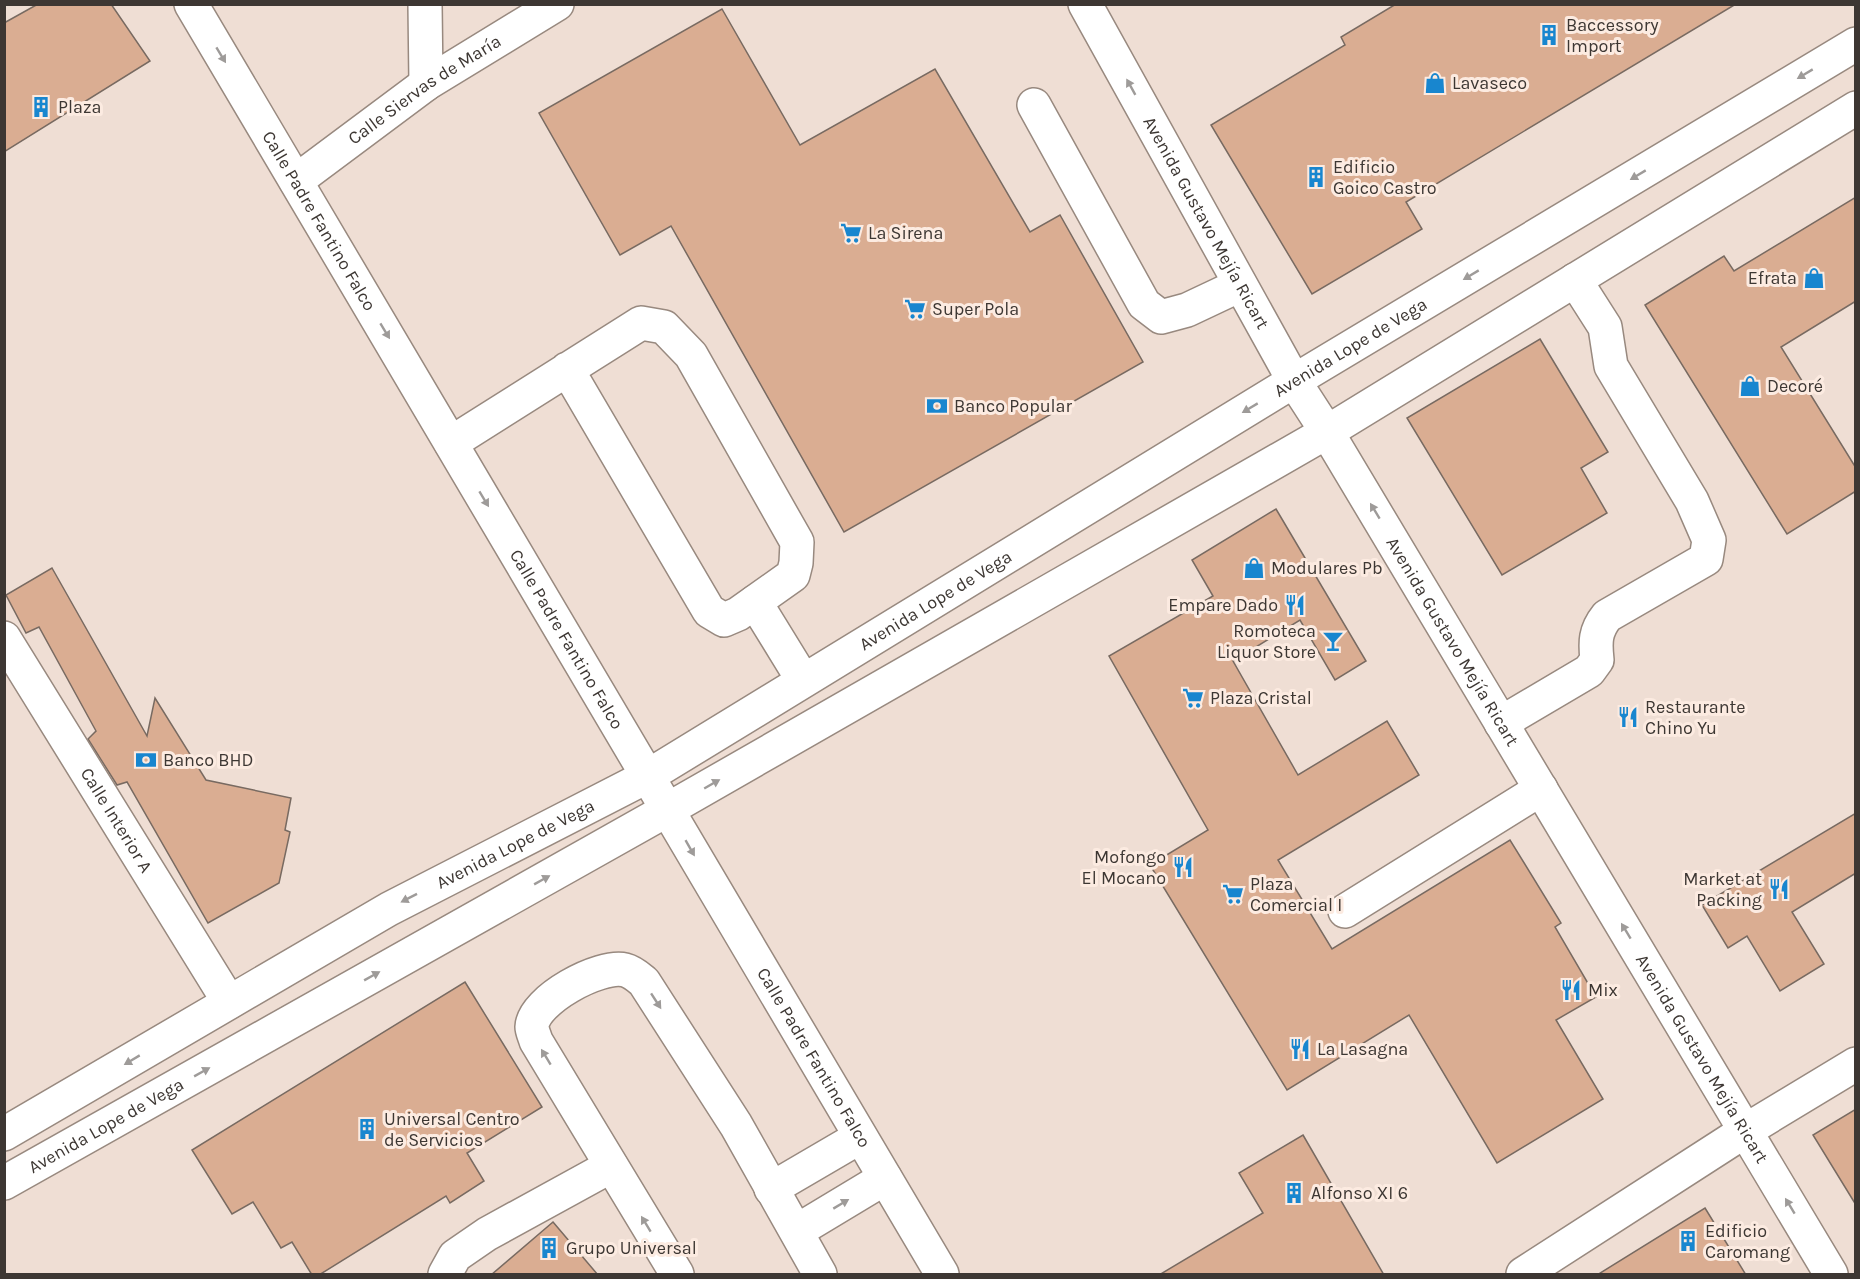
<svg xmlns="http://www.w3.org/2000/svg" width="1860" height="1279" font-family="Karla,sans-serif">
  <style>
    .building { fill: #daad92; stroke: #786a61; stroke-width: 1.5 }
    .lines { fill: none; stroke-linecap: round; stroke-linejoin: round }
    .minor-casing { stroke: #98897f; stroke-width: 36 }
    .major-casing { stroke: #98897f; stroke-width: 36 }
    .minor { stroke: #fff; stroke-width: 33 }
    .major { stroke: #fff; stroke-width: 33 }
    .oneway { fill: #9e9b99 }
    .labels { text-anchor: middle; dominant-baseline: central; stroke-width: 6; stroke-linejoin: round; paint-order: stroke }
    .poi-label { font-size: 18px; fill: #3d3733; stroke: #fcebe1; text-anchor: start }
    .street-label { font-size: 18px; fill: #3d3733; stroke: #fcebe1 }
  </style>
  <rect width="100%" height="100%" fill="#efded4"/>
  <g class="building">
    <path d="M 38,4 L 111,4 L 150,61 L 4,152 L 4,23 Z"/>
    <path d="M 1396,4 L 1736,4 L 1406,202 L 1422,229 L 1312,294 L 1211,125 L 1345,45 L 1341,37 Z"/>
    <path d="M 722,9 L 800,145 L 935,69 L 1030,232 L 1060,215 L 1143,362 L 844,532 L 671,226 L 620,255 L 539,113 Z"/>
    <path d="M 1856,197 L 1856,301 L 1781,347 L 1856,468 L 1856,491 L 1787,534 L 1645,305 L 1724,256 L 1734,271 Z"/>
    <path d="M 1540,339 L 1608,452 L 1581,468 L 1607,513 L 1502,575 L 1407,418 Z"/>
    <path d="M 1276,509 L 1366,661 L 1335,680 L 1300,620 L 1233,661 L 1298,775 L 1387,721 L 1419,775 L 1278,860 L 1332,949 L 1510,840 L 1561,923 L 1555,927 L 1596,997 L 1556,1020 L 1603,1099 L 1497,1163 L 1409,1015 L 1287,1090 L 1150,865 L 1208,830 L 1109,656 L 1213,596 L 1192,560 Z"/>
    <path d="M 52,568 L 147,736 L 155,698 L 206,780 L 291,798 L 285,830 L 290,832 L 279,883 L 208,923 L 127,782 L 117,785 L 88,739 L 96,731 L 39,627 L 26,633 L 6,595 Z"/>
    <path d="M 1856,813 L 1856,873 L 1792,912 L 1824,964 L 1780,991 L 1747,936 L 1728,948 L 1702,905 Z"/>
    <path d="M 465,982 L 542,1107 L 467,1153 L 484,1181 L 450,1203 L 446,1196 L 319,1275 L 312,1275 L 292,1242 L 281,1248 L 253,1202 L 232,1214 L 192,1150 Z"/>
    <path d="M 1856,1109 L 1856,1205 L 1813,1135 Z"/>
    <path d="M 1303,1135 L 1384,1275 L 1159,1275 L 1263,1213 L 1239,1173 Z"/>
    <path d="M 1705,1208 L 1746,1275 L 1597,1275 Z"/>
    <path d="M 553,1222 L 598,1275 L 491,1275 Z"/>
  </g>
  <g class="lines">
    <defs>
      <g id="minor">
        <path id="s1" d="M 191,4 L 942,1274"/>
        <path d="M 425,4 L 426,84"/>
        <path id="s2" d="M 1085,4 L 1294,381 L 1327,432 L 1831,1274"/>
        <path d="M 1034,105 L 1144,304 L 1161,317 L 1187,310 L 1240,285"/>
        <path id="s3" d="M 296,181 L 426,84 L 557,4"/>
        <path d="M 451,443 L 641,323 L 664,327 L 691,355 L 797,542 L 796,563 L 793,575 L 738,614 L 724,620 L 709,611 L 567,369"/>
        <path d="M 755,602 L 803,680"/>
        <path id="s4" d="M 4,638 L 229,1002"/>
        <path d="M 1501,723 L 1589,671 L 1597,660 C 1595,642 1595,631 1607,616 L 1706,559 L 1709,540 L 1692,501 L 1611,366 L 1605,327 L 1575,280"/>
        <path d="M 1345,911 L 1541,789"/>
        <path d="M 771,1189 L 860,1137"/>
        <path d="M 797,1231 L 885,1178"/>
        <path d="M 445,1274 L 455,1256 L 487,1234 L 611,1166"/>
        <path d="M 677,1274 L 536,1041 C 535,1037 532,1031 532,1027 C 533,1000 600,964 625,970 C 633,972 638,977 644,982 L 736,1125 L 820,1274"/>
        <path d="M 1523,1274 L 1745,1131 L 1856,1064"/>
      </g>
      <g id="major">
        <path id="s5" d="M 4,1134 L 389,909 L 648,776 L 1294,381 L 1856,44"/>
        <path id="s6" d="M 4,1183 L 667,810 L 1327,432 L 1856,108"/>
      </g>
    </defs>
    <use href="#minor" class="minor-casing"/>
    <use href="#major" class="major-casing"/>
    <use href="#minor" class="minor"/>
    <use href="#major" class="major"/>
  </g>
  <defs><path id="oneway-solid" d="M-6-.8H1V-3.2L6.5 0L1 3.2V.8H-6Z" transform="scale(1.5)"/></defs>
  <g class="oneway">
    <use href="#oneway-solid" transform="translate(221 55) rotate(59)"/>
    <use href="#oneway-solid" transform="translate(1805 74) rotate(149)"/>
    <use href="#oneway-solid" transform="translate(1131 87) rotate(-119)"/>
    <use href="#oneway-solid" transform="translate(1638 175) rotate(149)"/>
    <use href="#oneway-solid" transform="translate(1471 275) rotate(149)"/>
    <use href="#oneway-solid" transform="translate(385 331) rotate(59)"/>
    <use href="#oneway-solid" transform="translate(1250 408) rotate(149)"/>
    <use href="#oneway-solid" transform="translate(484 499) rotate(59)"/>
    <use href="#oneway-solid" transform="translate(1375 511) rotate(-121)"/>
    <use href="#oneway-solid" transform="translate(712 784) rotate(-30)"/>
    <use href="#oneway-solid" transform="translate(690 848) rotate(60)"/>
    <use href="#oneway-solid" transform="translate(542 880) rotate(-29)"/>
    <use href="#oneway-solid" transform="translate(409 898) rotate(153)"/>
    <use href="#oneway-solid" transform="translate(1626 931) rotate(-121)"/>
    <use href="#oneway-solid" transform="translate(372 976) rotate(-29)"/>
    <use href="#oneway-solid" transform="translate(656 1001) rotate(57)"/>
    <use href="#oneway-solid" transform="translate(546 1057) rotate(-121)"/>
    <use href="#oneway-solid" transform="translate(132 1060) rotate(149)"/>
    <use href="#oneway-solid" transform="translate(202 1072) rotate(-29)"/>
    <use href="#oneway-solid" transform="translate(841 1204) rotate(-31)"/>
    <use href="#oneway-solid" transform="translate(1790 1206) rotate(-121)"/>
    <use href="#oneway-solid" transform="translate(646 1224) rotate(-121)"/>
  </g>
  <defs>
    <symbol id="building-bare" viewBox="-9 -9 18 18"><path d="M-4-6H4V6H1V3H-1V6H-4ZM-2.5-4.3h1.7v1.8h-1.7ZM.8-4.3h1.7v1.8H.8ZM-2.5-1h1.7V.8h-1.7ZM.8-1h1.7V.8H.8Z" fill="#1886cf" stroke="#fcebe1" stroke-width="2.5" paint-order="stroke"/></symbol>
    <symbol id="shop-bare" viewBox="-9 -9 18 18"><path d="M-5-2.5h2.3a2.7 3.5 0 0 1 5.4 0H5L5.5 6h-11ZM-1.5-2.5h3a1.5 2.3 0 0 0-3 0Z" fill="#1886cf" stroke="#fcebe1" stroke-width="2.5" paint-order="stroke"/></symbol>
    <symbol id="supermarket-bare" viewBox="-9 -9 18 18"><path d="M-6-5.5h2.5l.6 2H6L4.5 2H-2.5L-4.4-4H-6ZM-1.5 3.2a1.3 1.3 0 1 0 .1 0ZM3 3.2a1.3 1.3 0 1 0 .1 0Z" fill="#1886cf" stroke="#fcebe1" stroke-width="2.5" paint-order="stroke"/></symbol>
    <symbol id="bank-bare" viewBox="-9 -9 18 18"><path d="M-6-4H6V4H-6ZM0-2.3a2.3 2.3 0 1 0 0 4.6a2.3 2.3 0 1 0 0-4.6Z" fill="#1886cf" stroke="#fcebe1" stroke-width="2.5" paint-order="stroke"/></symbol>
    <symbol id="restaurant-bare" viewBox="-9 -9 18 18"><path d="M-5-6h1v4h1v-4h1v4h1v-4h1v5L-1.5 .5V6h-2V.5L-5-1ZM5-6V6H3V1.5H1.5Q1.5-4 5-6Z" fill="#1886cf" stroke="#fcebe1" stroke-width="2.5" paint-order="stroke"/></symbol>
    <symbol id="bar-bare" viewBox="-9 -9 18 18"><path d="M-6-5H6L.8 .8V4.5H3.5V6h-7V4.5H-.8V.8Z" fill="#1886cf" stroke="#fcebe1" stroke-width="2.5" paint-order="stroke"/></symbol>
  </defs>
  <g fill-rule="evenodd">
    <use href="#building-bare" x="1534" y="20" width="30" height="30"/>
    <use href="#shop-bare" x="1420" y="68" width="30" height="30"/>
    <use href="#building-bare" x="26" y="92" width="30" height="30"/>
    <use href="#building-bare" x="1301" y="162" width="30" height="30"/>
    <use href="#supermarket-bare" x="836" y="218" width="30" height="30"/>
    <use href="#shop-bare" x="1799" y="263" width="30" height="30"/>
    <use href="#supermarket-bare" x="900" y="294" width="30" height="30"/>
    <use href="#shop-bare" x="1735" y="371" width="30" height="30"/>
    <use href="#bank-bare" x="922" y="391" width="30" height="30"/>
    <use href="#shop-bare" x="1239" y="553" width="30" height="30"/>
    <use href="#restaurant-bare" x="1280" y="590" width="30" height="30"/>
    <use href="#bar-bare" x="1318" y="626" width="30" height="30"/>
    <use href="#supermarket-bare" x="1178" y="683" width="30" height="30"/>
    <use href="#restaurant-bare" x="1613" y="702" width="30" height="30"/>
    <use href="#bank-bare" x="131" y="745" width="30" height="30"/>
    <use href="#restaurant-bare" x="1168" y="852" width="30" height="30"/>
    <use href="#restaurant-bare" x="1764" y="874" width="30" height="30"/>
    <use href="#supermarket-bare" x="1218" y="879" width="30" height="30"/>
    <use href="#restaurant-bare" x="1556" y="975" width="30" height="30"/>
    <use href="#restaurant-bare" x="1285" y="1034" width="30" height="30"/>
    <use href="#building-bare" x="352" y="1114" width="30" height="30"/>
    <use href="#building-bare" x="1279" y="1178" width="30" height="30"/>
    <use href="#building-bare" x="1673" y="1226" width="30" height="30"/>
    <use href="#building-bare" x="534" y="1233" width="30" height="30"/>
  </g>
  <g class="labels">
    <g class="poi-label">
      <text x="1566" y="25">Baccessory<tspan x="1566" dy="21">Import</tspan></text>
      <text x="1452" y="83">Lavaseco</text>
      <text x="58" y="107">Plaza</text>
      <text x="1333" y="167">Edificio<tspan x="1333" dy="21">Goico Castro</tspan></text>
      <text x="868" y="233">La Sirena</text>
      <text x="1797" y="278" text-anchor="end">Efrata</text>
      <text x="932" y="309">Super Pola</text>
      <text x="1767" y="386">Decoré</text>
      <text x="954" y="406">Banco Popular</text>
      <text x="1271" y="568">Modulares Pb</text>
      <text x="1278" y="605" text-anchor="end">Empare Dado</text>
      <text x="1316" y="631" text-anchor="end">Romoteca<tspan x="1316" dy="21">Liquor Store</tspan></text>
      <text x="1210" y="698">Plaza Cristal</text>
      <text x="1645" y="707">Restaurante<tspan x="1645" dy="21">Chino Yu</tspan></text>
      <text x="163" y="760">Banco BHD</text>
      <text x="1166" y="857" text-anchor="end">Mofongo<tspan x="1166" dy="21">El Mocano</tspan></text>
      <text x="1762" y="879" text-anchor="end">Market at<tspan x="1762" dy="21">Packing</tspan></text>
      <text x="1250" y="884">Plaza<tspan x="1250" dy="21">Comercial I</tspan></text>
      <text x="1588" y="990">Mix</text>
      <text x="1317" y="1049">La Lasagna</text>
      <text x="384" y="1119">Universal Centro<tspan x="384" dy="21">de Servicios</tspan></text>
      <text x="1311" y="1193">Alfonso XI 6</text>
      <text x="1705" y="1231">Edificio<tspan x="1705" dy="21">Caromang</tspan></text>
      <text x="566" y="1248">Grupo Universal</text>
    </g>
    <g class="street-label">
      <text stroke="none"><textPath href="#s3" startOffset="158">Calle Siervas de María</textPath></text>
      <text stroke="none"><textPath href="#s1" startOffset="252">Calle Padre Fantino Falco</textPath></text>
      <text stroke="none"><textPath href="#s2" startOffset="250">Avenida Gustavo Mejía Ricart</textPath></text>
      <text stroke="none"><textPath href="#s5" startOffset="1560">Avenida Lope de Vega</textPath></text>
      <text stroke="none"><textPath href="#s5" startOffset="1074">Avenida Lope de Vega</textPath></text>
      <text stroke="none"><textPath href="#s1" startOffset="738">Calle Padre Fantino Falco</textPath></text>
      <text stroke="none"><textPath href="#s2" startOffset="736">Avenida Gustavo Mejía Ricart</textPath></text>
      <text stroke="none"><textPath href="#s4" startOffset="214">Calle Interior A</textPath></text>
      <text stroke="none"><textPath href="#s5" startOffset="588">Avenida Lope de Vega</textPath></text>
      <text stroke="none"><textPath href="#s1" startOffset="1224">Calle Padre Fantino Falco</textPath></text>
      <text stroke="none"><textPath href="#s2" startOffset="1222">Avenida Gustavo Mejía Ricart</textPath></text>
      <text stroke="none"><textPath href="#s6" startOffset="117">Avenida Lope de Vega</textPath></text>
    </g>
  </g>
  <rect width="1860" height="1279" fill="none" stroke="#3d3733" stroke-width="12"/>
</svg>
